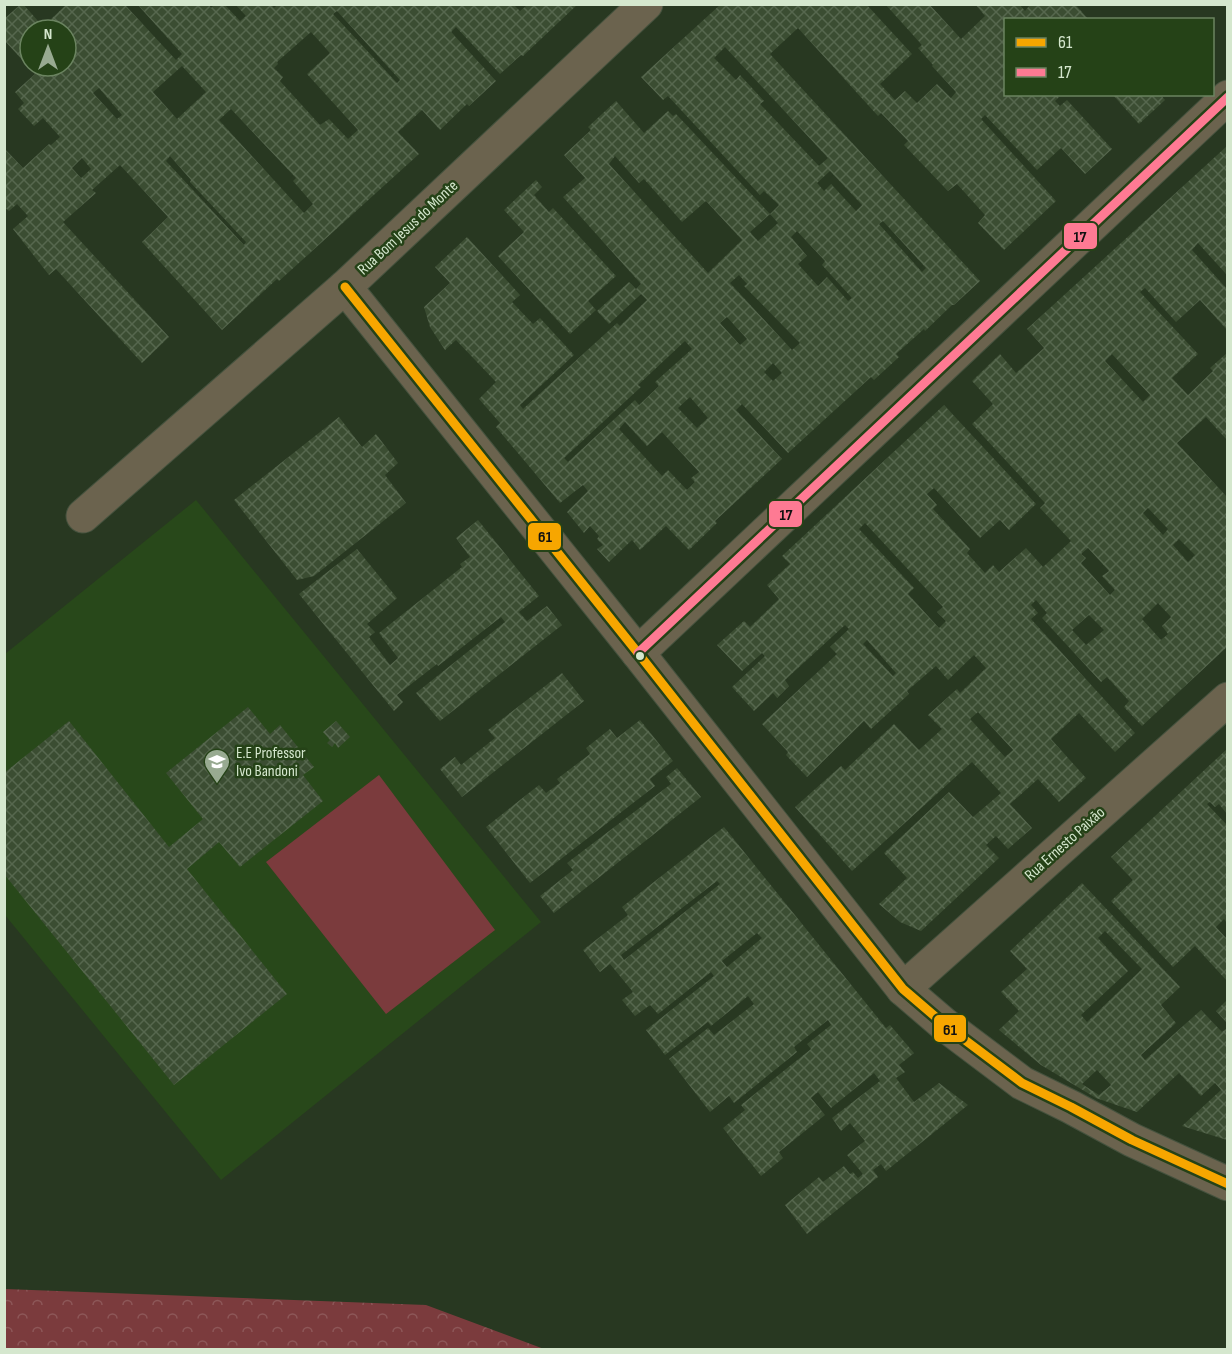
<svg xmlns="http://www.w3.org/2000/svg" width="1232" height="1354" font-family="'Sofia Sans Condensed',sans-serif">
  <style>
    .built { fill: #28481a }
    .forest { fill: url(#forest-crowns) }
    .pitch { fill: #7b3b3d }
    .building { fill: url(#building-cross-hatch); fill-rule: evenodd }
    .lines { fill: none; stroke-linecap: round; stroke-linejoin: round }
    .street-casing { stroke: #45523e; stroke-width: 35 }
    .street { stroke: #6b634e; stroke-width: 33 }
    .bus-1-casing { stroke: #254217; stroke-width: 14 }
    .bus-2-casing { stroke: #254217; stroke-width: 14 }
    .bus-1 { stroke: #f7a600; stroke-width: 9 }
    .bus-2 { stroke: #fe7a93; stroke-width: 9 }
    .bus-dot { fill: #d5e7ce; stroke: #254217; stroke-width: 2 }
    .labels { text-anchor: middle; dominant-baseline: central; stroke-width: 5; stroke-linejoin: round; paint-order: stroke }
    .street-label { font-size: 16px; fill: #d5e7ce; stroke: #254217 }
    .poi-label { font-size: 16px; fill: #d5e7ce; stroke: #254217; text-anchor: start }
    .line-badge { stroke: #254217; stroke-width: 2 }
    .pale-badge-label { font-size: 16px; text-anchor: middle; font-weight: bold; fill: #111 }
  </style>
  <defs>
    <pattern id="forest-crowns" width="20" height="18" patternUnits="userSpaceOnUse" patternTransform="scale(1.5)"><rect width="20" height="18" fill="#7b3b3d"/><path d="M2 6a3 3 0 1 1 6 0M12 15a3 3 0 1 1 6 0" fill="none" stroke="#8d5758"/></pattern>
    <pattern id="building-cross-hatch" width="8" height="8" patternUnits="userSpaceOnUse" patternTransform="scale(1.5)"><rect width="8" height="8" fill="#3b4d32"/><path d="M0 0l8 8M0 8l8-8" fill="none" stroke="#56674e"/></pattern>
  </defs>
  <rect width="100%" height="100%" fill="#283821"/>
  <path class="built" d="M 196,500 L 541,922 L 221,1180 L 5,915 L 5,654 Z"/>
  <path class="forest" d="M 5,1289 L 426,1305 L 544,1349 L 5,1349 Z"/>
  <path class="pitch" d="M 379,775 L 495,930 L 386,1014 L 266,862 Z"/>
  <g class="building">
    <path d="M 21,4 L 23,4 L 46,30 L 30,30 L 30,66 L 66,66 L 66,40 L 68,38 L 66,35 L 66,30 L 61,30 L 51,19 L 67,4 L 127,4 L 126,6 L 176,60 L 182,54 L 137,4 L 208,4 L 211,8 L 215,4 L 224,4 L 240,21 L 246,16 L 235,4 L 271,4 L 274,8 L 278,4 L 513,4 L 520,11 L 526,6 L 525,4 L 578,4 L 523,56 L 521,55 L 500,74 L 456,27 L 451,32 L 496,81 L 469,106 L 467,104 L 440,130 L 422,110 L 398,132 L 419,154 L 279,281 L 277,279 L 222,330 L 142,242 L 168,217 L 120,165 L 92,190 L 96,193 L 63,222 L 169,337 L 142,363 L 56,269 L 49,275 L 13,229 L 28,216 L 17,204 L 9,211 L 4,207 L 4,148 L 23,168 L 49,144 L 51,145 L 60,137 L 43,118 L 34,126 L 18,109 L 24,103 L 15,92 L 35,74 L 4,40 L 4,19 ZM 337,11 L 400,80 L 397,83 L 333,14 ZM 311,32 L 330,53 L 307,74 L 358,130 L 348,139 L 329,119 L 320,125 L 280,81 L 283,77 L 274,68 L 278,64 L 277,62 ZM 182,66 L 206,92 L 177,119 L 153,92 ZM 99,88 L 122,115 L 117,119 L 93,93 ZM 231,109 L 296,178 L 293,181 L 313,204 L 304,213 L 219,120 ZM 170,156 L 191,180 L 190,182 L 246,242 L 244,245 L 166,161 ZM 82,158 L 91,169 L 81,178 L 72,168 Z"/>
    <path d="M 721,4 L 866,4 L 912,54 L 880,84 L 895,100 L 905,91 L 917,103 L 937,84 L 951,98 L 956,92 L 932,66 L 933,65 L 918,48 L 922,45 L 885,4 L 929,4 L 961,39 L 985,16 L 975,4 L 1019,4 L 1025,11 L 1029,6 L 1027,4 L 1075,4 L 1089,20 L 1005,20 L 1005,94 L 1056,94 L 1059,97 L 1055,101 L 1060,106 L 1067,100 L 1112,149 L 1085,174 L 1061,148 L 1037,170 L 985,115 L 981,119 L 1056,201 L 1004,250 L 978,223 L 985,215 L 957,184 L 948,191 L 904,145 L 908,141 L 881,113 L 878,116 L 798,28 L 770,54 L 980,281 L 954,305 L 952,305 L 925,331 L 924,329 L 896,354 L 899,357 L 874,380 L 871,377 L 788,453 L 742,404 L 736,410 L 782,459 L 715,521 L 717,523 L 689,550 L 666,526 L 640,550 L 632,540 L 609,562 L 597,549 L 603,545 L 597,539 L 599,536 L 590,526 L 584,533 L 567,512 L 588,491 L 583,485 L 560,503 L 496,427 L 500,423 L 479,399 L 496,382 L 456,340 L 445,350 L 430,327 L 424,307 L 450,283 L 435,267 L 467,237 L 520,295 L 512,302 L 533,324 L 540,318 L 574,355 L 520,405 L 523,409 L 617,323 L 620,326 L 647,300 L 641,294 L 609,324 L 597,311 L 629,282 L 636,289 L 641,284 L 563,197 L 585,178 L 564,155 L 591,130 L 588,127 L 616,101 L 644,133 L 668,111 L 673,116 L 676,114 L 770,214 L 750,232 L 758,241 L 778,223 L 770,214 L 779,205 L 764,191 L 760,195 L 668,96 L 663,100 L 641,77 ZM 725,47 L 828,158 L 819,166 L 760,104 L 764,101 L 740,75 L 736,80 L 714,58 ZM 615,156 L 639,183 L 644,179 L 682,222 L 706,201 L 742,240 L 708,273 L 609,164 ZM 830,171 L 862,205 L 856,211 L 831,184 L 824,191 L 817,183 ZM 883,221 L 926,268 L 922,272 L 879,224 ZM 797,231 L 825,261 L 822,265 L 852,298 L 848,301 L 827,277 L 818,286 L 798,264 L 807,256 L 791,237 ZM 739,275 L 747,284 L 744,286 L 800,343 L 792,350 L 730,283 ZM 727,317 L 747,339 L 740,345 L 720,323 ZM 685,341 L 692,349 L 655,382 L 659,386 L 639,405 L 635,400 L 568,462 L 564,458 L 641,387 L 638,385 ZM 773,363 L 782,373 L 773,381 L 764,372 ZM 690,397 L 708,418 L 697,428 L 678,408 ZM 625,422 L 647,446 L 662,432 L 699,472 L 691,478 L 695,482 L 687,490 L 668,470 L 662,476 L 619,429 Z"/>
    <path d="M 1112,94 L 1160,94 L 1165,100 L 1139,124 Z"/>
    <path d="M 1227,146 L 1227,275 L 1198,243 L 1192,250 L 1227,289 L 1227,330 L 1200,300 L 1176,322 L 1145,288 L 1140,292 L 1198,354 L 1172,378 L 1188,395 L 1213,371 L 1210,368 L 1227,353 L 1227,440 L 1206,417 L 1177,443 L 1227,497 L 1227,647 L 1142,726 L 1124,707 L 1129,701 L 1107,677 L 1101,682 L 1042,618 L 1047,613 L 1036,600 L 1031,605 L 1038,613 L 1031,619 L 1135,733 L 1115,752 L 1079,713 L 1051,739 L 1086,778 L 1059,802 L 1038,779 L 1010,804 L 1032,828 L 1008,849 L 996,836 L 986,845 L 999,858 L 921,931 L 900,922 L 879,904 L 907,878 L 884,853 L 949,792 L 973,817 L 1001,793 L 972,762 L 852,871 L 795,807 L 841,766 L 845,770 L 894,724 L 919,750 L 942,729 L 928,715 L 957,689 L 960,693 L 986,668 L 974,655 L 948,680 L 936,666 L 907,691 L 909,694 L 871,729 L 864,721 L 807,777 L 786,755 L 788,752 L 762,724 L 837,654 L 830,647 L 849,629 L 845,625 L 785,680 L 789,686 L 777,698 L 773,693 L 754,711 L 732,687 L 765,656 L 762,653 L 742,671 L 717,645 L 744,621 L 750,627 L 779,599 L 767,585 L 790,564 L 782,556 L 944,405 L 1036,504 L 1009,530 L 1000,520 L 980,538 L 934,488 L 927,494 L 937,505 L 933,509 L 970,549 L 967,553 L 985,573 L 993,565 L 999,572 L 1026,548 L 1043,567 L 1070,542 L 1071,541 L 1040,508 L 1045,503 L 972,424 L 993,404 L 972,381 L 1000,354 L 1016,373 L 1044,348 L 1027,329 ZM 1112,354 L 1150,395 L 1143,402 L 1105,361 ZM 1148,508 L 1168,529 L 1163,535 L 1143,513 ZM 865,523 L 943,607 L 937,612 L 946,621 L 939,628 L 908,594 L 914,588 L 859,529 ZM 1179,539 L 1195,555 L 1188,562 L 1173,545 ZM 1088,548 L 1109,571 L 1102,576 L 1115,590 L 1110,595 L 1081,563 L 1086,558 L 1081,554 ZM 1158,603 L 1171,617 L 1162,626 L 1168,634 L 1161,640 L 1142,619 ZM 1089,615 L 1104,630 L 1086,645 L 1072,630 ZM 867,640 L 896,673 L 893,676 L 863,644 ZM 978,712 L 1013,750 L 1005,757 L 970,719 Z"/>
    <path d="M 536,180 L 542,187 L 534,195 L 549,212 L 553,208 L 616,276 L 588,301 L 596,310 L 570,334 L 498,256 L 524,232 L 504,210 Z"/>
    <path d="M 339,417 L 362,447 L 376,434 L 398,463 L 385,475 L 406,503 L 314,576 L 297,580 L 234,500 Z"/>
    <path d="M 478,520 L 539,596 L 519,612 L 527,621 L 547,606 L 562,625 L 440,721 L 416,693 L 505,622 L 501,617 L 438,666 L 437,664 L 397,695 L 403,702 L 394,711 L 299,594 L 357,549 L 397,598 L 367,624 L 375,632 L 369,637 L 390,665 L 398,658 L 379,633 L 462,567 L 460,564 L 470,557 L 456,538 Z"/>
    <path d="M 562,673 L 584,701 L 462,797 L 440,769 L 455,757 L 461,765 L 495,738 L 488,730 Z"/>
    <path d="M 248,707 L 270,734 L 280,725 L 314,767 L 303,775 L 323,801 L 240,867 L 219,842 L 187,869 L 287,994 L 174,1085 L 4,874 L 4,773 L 69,721 L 169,847 L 203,819 L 166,773 Z"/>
    <path d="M 640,720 L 673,761 L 650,779 L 655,786 L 530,883 L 486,827 L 539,785 L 546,793 L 560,783 L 557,779 L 590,754 L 586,748 L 610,729 L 617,738 Z"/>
    <path d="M 336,721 L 350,737 L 338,748 L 335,743 L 332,747 L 327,743 L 330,740 L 323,732 Z"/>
    <path d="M 1227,749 L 1227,814 L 1219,804 L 1215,807 L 1210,802 L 1207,804 L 1227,825 L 1227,923 L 1224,919 L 1216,927 L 1227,939 L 1227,981 L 1195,946 L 1173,967 L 1111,901 L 1133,880 L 1111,857 Z"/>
    <path d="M 677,768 L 701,797 L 554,913 L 540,896 L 573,870 L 567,863 L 671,784 L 666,777 Z"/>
    <path d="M 724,827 L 886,1028 L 890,1025 L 914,1053 L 899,1065 L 905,1072 L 896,1078 L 914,1102 L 939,1083 L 968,1105 L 886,1171 L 881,1164 L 873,1170 L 878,1177 L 807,1234 L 785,1205 L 819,1177 L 823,1182 L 844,1166 L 850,1174 L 853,1172 L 858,1178 L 863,1174 L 847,1155 L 865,1141 L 850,1123 L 841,1131 L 832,1118 L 880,1081 L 874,1073 L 831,1108 L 818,1092 L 811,1098 L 825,1115 L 779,1152 L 783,1158 L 761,1176 L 723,1128 L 745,1110 L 741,1105 L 811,1049 L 807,1044 L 831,1025 L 828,1020 L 794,1047 L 797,1052 L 734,1103 L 729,1096 L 710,1112 L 669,1059 L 708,1028 L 714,1035 L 754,1004 L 748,996 L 711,1026 L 708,1022 L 665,1055 L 646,1030 L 714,976 L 711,972 L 658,1014 L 650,1005 L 635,1016 L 622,1000 L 633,992 L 610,964 L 600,972 L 583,950 L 628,915 L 622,907 ZM 717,881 L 720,884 L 624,960 L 621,955 ZM 757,933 L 762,938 L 727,967 L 722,961 Z"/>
    <path d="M 1082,883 L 1180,987 L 1161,1005 L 1176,1023 L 1141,1055 L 1145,1060 L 1201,1010 L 1222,1032 L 1227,1028 L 1227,1140 L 1182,1126 L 1221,1090 L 1215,1083 L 1201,1096 L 1179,1073 L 1137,1112 L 1096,1098 L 1041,1065 L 999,1030 L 1019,1011 L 1001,992 L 1027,969 L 1010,951 ZM 1105,931 L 1142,969 L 1087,1022 L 1081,1015 L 1128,971 L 1098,938 ZM 1097,1070 L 1111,1085 L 1099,1095 L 1082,1084 Z"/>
    <path d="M 1227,1000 L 1227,1023 L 1216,1011 Z"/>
  </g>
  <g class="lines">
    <defs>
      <g id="street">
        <path d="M 345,287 L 638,653 L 903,989 L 945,1025 L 1022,1083 L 1071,1107 L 1132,1140 L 1228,1184"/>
        <path d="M 83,516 L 345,287 L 646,4"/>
        <path d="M 638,653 L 1228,97"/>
        <path d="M 903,989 L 1228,699"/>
      </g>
    </defs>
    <use href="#street" class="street-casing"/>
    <use href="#street" class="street"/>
    <defs>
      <path id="bus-1" d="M 345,287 L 638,653 L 903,989 L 945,1025 L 1022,1083 L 1071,1107 L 1132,1140 L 1228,1184"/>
      <path id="bus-2" d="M 638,653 L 1228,97"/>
    </defs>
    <use href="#bus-1" class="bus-1-casing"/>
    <use href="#bus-2" class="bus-2-casing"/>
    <use href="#bus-1" class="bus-1"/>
    <use href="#bus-2" class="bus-2"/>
  </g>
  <defs>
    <symbol id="school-pin" viewBox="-11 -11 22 30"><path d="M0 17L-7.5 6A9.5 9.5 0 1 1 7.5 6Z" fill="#98aa91" stroke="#254217"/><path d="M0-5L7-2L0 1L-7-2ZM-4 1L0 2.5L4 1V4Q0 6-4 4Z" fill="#fff"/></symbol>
  </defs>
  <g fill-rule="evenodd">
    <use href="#school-pin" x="202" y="747" width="30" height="40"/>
  </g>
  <circle class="bus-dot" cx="640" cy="656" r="5"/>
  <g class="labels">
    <g class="street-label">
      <text transform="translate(408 228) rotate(-43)">Rua Bom Jesus do Monte</text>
      <text transform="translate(1065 844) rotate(-42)">Rua Ernesto Paixão</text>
    </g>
    <g class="poi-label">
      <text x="236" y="753">E.E Professor<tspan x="236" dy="18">Ivo Bandoni</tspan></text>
    </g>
  </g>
  <g class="line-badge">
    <rect x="1063" y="222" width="35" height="28" rx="6" fill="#fe7a93"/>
    <rect x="768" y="500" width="35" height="28" rx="6" fill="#fe7a93"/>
    <rect x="527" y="522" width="35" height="29" rx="6" fill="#f7a600"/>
    <rect x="933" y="1014" width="34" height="29" rx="6" fill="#f7a600"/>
  </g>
  <g class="pale-badge-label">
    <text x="1080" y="242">17</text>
    <text x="786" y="520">17</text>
    <text x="545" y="542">61</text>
    <text x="950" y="1035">61</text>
  </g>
  <rect width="1232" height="1354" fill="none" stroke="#d5e7ce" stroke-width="12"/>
  <rect x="1004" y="18" width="210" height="78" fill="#254217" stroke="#6b8460" stroke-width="1.5"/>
  <rect x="1016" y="38" width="30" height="9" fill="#f7a600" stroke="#6b8460" stroke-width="1.5"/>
  <text x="1058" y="48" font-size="18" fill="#d5e7ce">61</text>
  <rect x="1016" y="68" width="30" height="9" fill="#fe7a93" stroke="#6b8460" stroke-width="1.5"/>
  <text x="1058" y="78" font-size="18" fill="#d5e7ce">17</text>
  <g transform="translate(48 48)"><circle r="28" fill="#254217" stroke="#6b8460" stroke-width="1.5"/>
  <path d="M0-4.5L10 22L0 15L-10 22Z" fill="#98aa91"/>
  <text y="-9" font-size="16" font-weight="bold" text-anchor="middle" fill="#d5e7ce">N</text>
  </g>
</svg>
